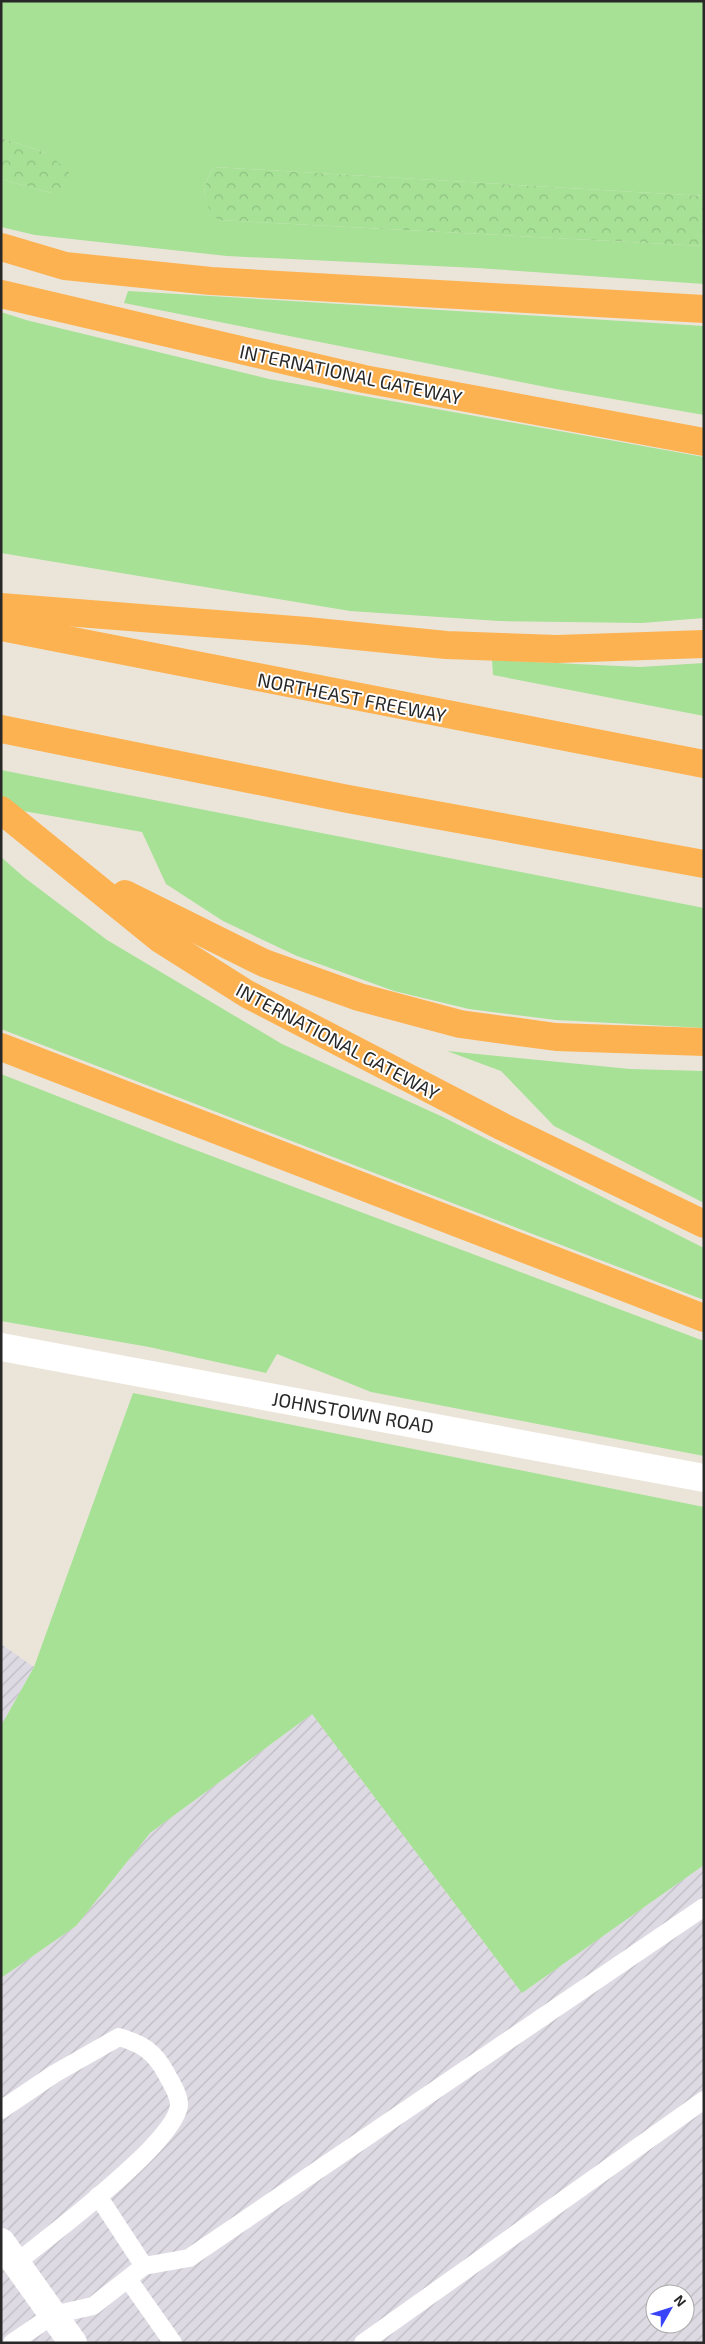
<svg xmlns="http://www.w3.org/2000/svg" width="705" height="2344" font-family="'Exo 2',sans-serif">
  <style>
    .industrial { fill: url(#industrial-furrows); fill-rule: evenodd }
    .grass { fill: #a6e196 }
    .forest { fill: url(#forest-crowns) }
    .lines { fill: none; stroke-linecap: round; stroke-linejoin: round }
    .lane { stroke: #fff; stroke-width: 18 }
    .street { stroke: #fff; stroke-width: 28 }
    .secondary { stroke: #fff; stroke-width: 28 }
    .highway { stroke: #fdb252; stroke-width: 28 }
    .labels { text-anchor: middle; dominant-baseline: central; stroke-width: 4; stroke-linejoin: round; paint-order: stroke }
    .street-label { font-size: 19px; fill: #282828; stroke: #fff }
  </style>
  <defs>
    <pattern id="industrial-furrows" width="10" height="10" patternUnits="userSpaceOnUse" patternTransform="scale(1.25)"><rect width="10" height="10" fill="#dedae3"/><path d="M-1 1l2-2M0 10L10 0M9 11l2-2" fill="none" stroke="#bebbc3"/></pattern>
    <pattern id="forest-crowns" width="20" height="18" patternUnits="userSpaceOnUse" patternTransform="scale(1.25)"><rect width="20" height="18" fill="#a6e196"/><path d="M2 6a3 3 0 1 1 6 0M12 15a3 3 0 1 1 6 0" fill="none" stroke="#8fc181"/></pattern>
  </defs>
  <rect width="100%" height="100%" fill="#ebe5d9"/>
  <g class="industrial">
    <path d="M 1,1644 L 34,1667 L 1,1726 Z"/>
    <path d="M 312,1714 L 522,1993 L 704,1865 L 704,2343 L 1,2343 L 1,1978 L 76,1926 L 150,1833 ZM 655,2294 L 685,2294 L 685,2324 L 655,2324 Z"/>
  </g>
  <g class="grass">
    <path d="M 1,1 L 704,1 L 704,196 L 214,167 C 200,189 201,201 219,220 L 704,246 L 704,284 L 477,268 L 227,256 L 35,235 L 1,227 L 1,179 L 51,193 L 49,154 L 1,138 Z"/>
    <path d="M 128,291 L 704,326 L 704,415 L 556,389 L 124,303 Z"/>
    <path d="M 1,312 L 26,320 L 269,379 L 704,457 L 704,618 L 642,623 L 499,621 L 350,611 L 1,553 Z"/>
    <path d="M 492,660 L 640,667 L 704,663 L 704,716 L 493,675 Z"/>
    <path d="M 1,770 L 704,908 L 704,1028 L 556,1020 L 469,1009 L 394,991 L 297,956 L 223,921 L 166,884 L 142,832 L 1,807 Z"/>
    <path d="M 1,857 L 25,878 L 107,940 L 282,1044 L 443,1117 L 704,1248 L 704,1300 L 1,1029 Z"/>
    <path d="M 447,1051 L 630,1069 L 704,1071 L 704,1203 L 554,1126 L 501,1071 Z"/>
    <path d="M 1,1074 L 177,1143 L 704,1341 L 704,1456 L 371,1392 L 277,1354 L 266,1373 L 149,1347 L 1,1321 Z"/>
    <path d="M 133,1393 L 704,1507 L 704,1865 L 522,1993 L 312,1714 L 150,1833 L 76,1926 L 1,1978 L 1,1726 L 34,1667 Z"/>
  </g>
  <g class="forest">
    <path d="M 1,138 L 49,154 L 69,172 L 65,188 L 51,193 L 1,179 Z"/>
    <path d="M 214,167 L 704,196 L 704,246 L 218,220 C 201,201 200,189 214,167 Z"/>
  </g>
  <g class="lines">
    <g class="lane">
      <path d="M 1,2110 L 54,2074 L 119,2037 C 142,2044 154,2051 166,2073 C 170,2081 179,2094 179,2104 C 179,2140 47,2238 16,2263"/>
      <path d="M 144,2266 L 189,2258 L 704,1907"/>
      <path d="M 128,2279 L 173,2343"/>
      <path d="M 12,2343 L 53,2315 L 93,2306 L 144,2266 L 98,2196"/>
      <path d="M 363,2343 L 704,2100"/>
    </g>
    <path class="street" d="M 1,2242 L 73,2343"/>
    <path class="secondary" d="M 1,1347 L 704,1478"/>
    <g class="highway">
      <path d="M 1,247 L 65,266 L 211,281 L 704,309"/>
      <path d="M 1,294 L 364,379 L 704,442"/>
      <path d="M 1,607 L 307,631 L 446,645 L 557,649 L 704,644"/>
      <path d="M 1,627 L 704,764"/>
      <path d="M 1,729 L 348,799 L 704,864"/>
      <path d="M 1,810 L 160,939 L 247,994 L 503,1127 L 704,1224"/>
      <path d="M 125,894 L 264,963 L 359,997 L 460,1024 L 556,1037 L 704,1042"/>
      <path d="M 1,1047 L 704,1318"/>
    </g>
  </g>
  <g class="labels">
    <g class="street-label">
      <text transform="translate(351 374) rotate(12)">INTERNATIONAL GATEWAY</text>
      <text transform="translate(352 697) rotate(11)">NORTHEAST FREEWAY</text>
      <text transform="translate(338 1041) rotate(28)">INTERNATIONAL GATEWAY</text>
      <text transform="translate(353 1412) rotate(10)">JOHNSTOWN ROAD</text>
    </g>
  </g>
  <rect width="705" height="2344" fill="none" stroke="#282828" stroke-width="5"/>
  <g transform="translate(670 2309) rotate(51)"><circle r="24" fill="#ffffff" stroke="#a9a9a9"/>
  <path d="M0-4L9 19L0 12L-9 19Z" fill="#3944f8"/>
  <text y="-8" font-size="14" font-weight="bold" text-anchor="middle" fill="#282828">N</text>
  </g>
</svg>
